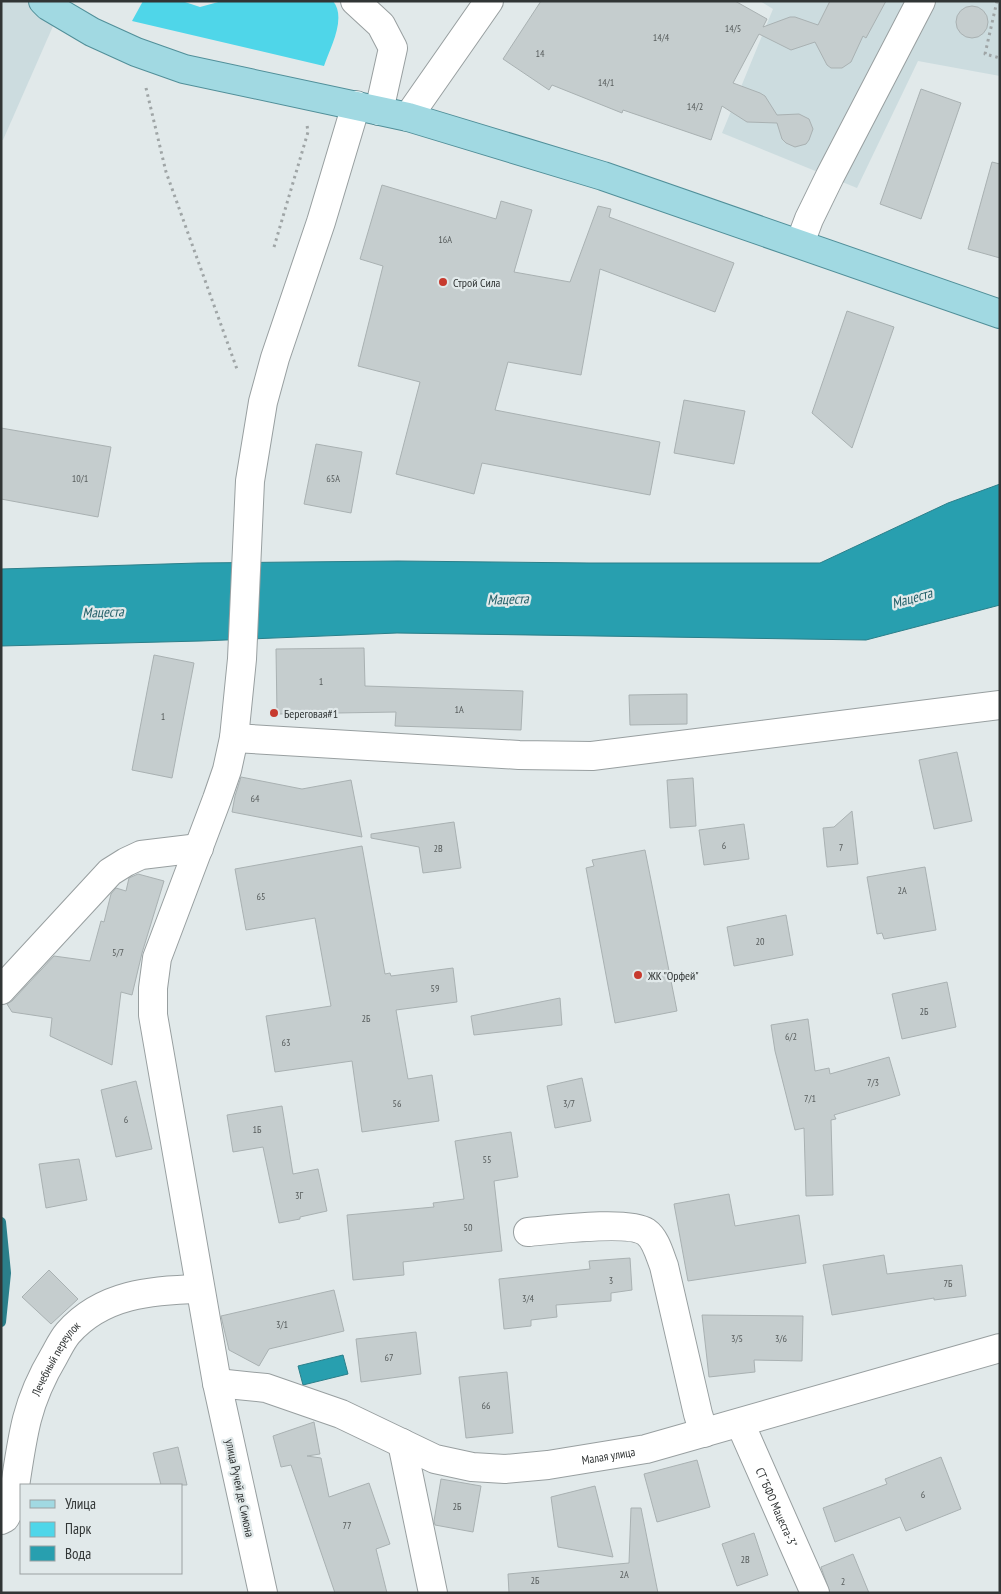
<svg xmlns="http://www.w3.org/2000/svg" width="1001" height="1594" font-family="'PT Sans Narrow',sans-serif">
  <style>
    .built { fill: #ccdcdf }
    .green { fill: #4fd6e9 }
    .water { fill: #289faf; stroke: #2b7f8a }
    .lines { fill: none; stroke-linecap: round; stroke-linejoin: round }
    .stream { stroke: #2b7f8a; stroke-width: 10 }
    .building { fill: #c5cdce; stroke: #a9b1b2 }
    .minor-casing { stroke: #989fa0; stroke-width: 30 }
    .major-casing { stroke: #518f99; stroke-width: 30 }
    .path { stroke: #9fa5a6; stroke-width: 3; stroke-dasharray: 2.5 4; stroke-linecap: butt }
    .minor { stroke: #fff; stroke-width: 28 }
    .major { stroke: #a1d9e2; stroke-width: 28 }
    .poi-dot { fill: #c73a2e; stroke: #e1e9ea; stroke-width: 2 }
    .labels { text-anchor: middle; dominant-baseline: central; stroke-width: 4.5; stroke-linejoin: round; paint-order: stroke }
    .number-label { font-size: 10px; fill: #565b5b }
    .poi-label { font-size: 12px; fill: #313535; stroke: #e1e9ea; text-anchor: start }
    .street-label { font-size: 12px; fill: #313535; stroke: #e1e9ea }
    .water-label { font-size: 14px; font-style: italic; fill: #225f68; stroke: #e1e9ea }
  </style>
  <rect width="100%" height="100%" fill="#e1e9ea"/>
  <g class="built">
    <path d="M 1,1 L 36,1 L 57,17 L 3,140 L 1,140 Z"/>
    <path d="M 760,1 L 1000,1 L 1000,76 L 918,61 L 857,188 L 722,133 L 773,9 Z"/>
  </g>
  <path class="green" d="M 143,1 L 182,1 L 200,7 L 222,1 L 333,1 C 347,18 330,48 324,66 L 132,21 Z"/>
  <g class="water">
    <path d="M 1000,484 L 1000,605 L 866,640 L 397,633 L 201,641 L 1,646 L 1,569 L 198,563 L 398,561 L 589,563 L 820,563 L 948,503 Z"/>
    <path d="M 343,1355 L 348,1374 L 303,1385 L 298,1366 Z"/>
  </g>
  <g class="lines">
    <path class="stream" d="M 1,1222 L 6,1273 L 1,1322"/>
  </g>
  <g class="building">
    <path d="M 541,1 L 735,1 L 767,19 L 763,27 L 790,17 L 795,17 L 818,25 L 830,1 L 886,1 L 866,38 L 863,36 L 851,62 L 842,68 L 831,68 L 827,65 L 815,42 L 791,50 L 759,34 L 733,83 L 760,93 L 765,96 L 777,115 L 799,114 L 809,119 L 813,129 L 809,140 L 806,144 L 795,147 L 786,143 L 782,139 L 777,123 L 747,122 L 722,106 L 711,140 L 623,110 L 622,113 L 552,85 L 549,90 L 503,59 Z"/>
    <circle cx="972" cy="22" r="16"/>
    <path d="M 921,89 L 961,103 L 921,219 L 880,204 Z"/>
    <path d="M 992,162 L 1000,164 L 1000,258 L 968,249 Z"/>
    <path d="M 382,185 L 496,219 L 501,201 L 532,210 L 514,272 L 570,282 L 598,206 L 611,209 L 609,217 L 734,263 L 715,312 L 600,269 L 581,375 L 508,362 L 495,410 L 660,442 L 650,495 L 482,463 L 474,494 L 396,474 L 420,382 L 358,366 L 383,266 L 360,259 Z"/>
    <path d="M 847,311 L 894,327 L 852,448 L 812,413 Z"/>
    <path d="M 684,400 L 745,411 L 734,464 L 674,453 Z"/>
    <path d="M 1,428 L 111,447 L 98,517 L 1,499 Z"/>
    <path d="M 316,444 L 362,452 L 351,513 L 304,504 Z"/>
    <path d="M 364,648 L 365,686 L 523,691 L 521,730 L 395,726 L 396,712 L 277,714 L 276,649 Z"/>
    <path d="M 154,655 L 194,663 L 172,778 L 132,770 Z"/>
    <path d="M 687,694 L 687,724 L 630,725 L 629,695 Z"/>
    <path d="M 957,752 L 972,821 L 934,829 L 919,760 Z"/>
    <path d="M 241,777 L 302,789 L 351,780 L 362,837 L 232,812 L 235,796 Z"/>
    <path d="M 693,778 L 696,826 L 670,828 L 667,780 Z"/>
    <path d="M 852,811 L 858,864 L 827,867 L 823,828 L 834,827 Z"/>
    <path d="M 454,822 L 461,868 L 423,873 L 419,847 L 371,838 L 371,834 Z"/>
    <path d="M 744,824 L 749,859 L 704,865 L 699,830 Z"/>
    <path d="M 362,846 L 385,974 L 390,973 L 391,976 L 453,968 L 457,1002 L 396,1010 L 408,1079 L 432,1075 L 439,1121 L 362,1132 L 352,1061 L 275,1072 L 266,1016 L 331,1006 L 315,918 L 246,930 L 235,869 Z"/>
    <path d="M 645,850 L 677,1011 L 615,1023 L 586,868 L 594,866 L 592,860 Z"/>
    <path d="M 925,867 L 936,930 L 884,939 L 882,933 L 877,934 L 867,877 Z"/>
    <path d="M 138,874 L 164,881 L 142,953 L 132,995 L 121,992 L 112,1065 L 50,1036 L 52,1018 L 12,1012 L 7,1004 L 12,1001 L 54,956 L 90,961 L 101,921 L 104,922 L 111,894 L 116,888 L 126,891 L 129,878 Z"/>
    <path d="M 786,915 L 793,955 L 734,966 L 727,927 Z"/>
    <path d="M 947,982 L 956,1027 L 902,1039 L 892,994 Z"/>
    <path d="M 560,998 L 562,1025 L 474,1035 L 471,1016 Z"/>
    <path d="M 808,1019 L 815,1071 L 829,1068 L 830,1074 L 889,1057 L 900,1095 L 834,1115 L 836,1119 L 831,1120 L 833,1195 L 806,1196 L 804,1128 L 795,1130 L 775,1051 L 771,1025 Z"/>
    <path d="M 582,1078 L 591,1121 L 555,1128 L 547,1086 Z"/>
    <path d="M 136,1081 L 152,1149 L 116,1157 L 101,1090 Z"/>
    <path d="M 282,1106 L 293,1174 L 318,1169 L 327,1211 L 300,1217 L 300,1219 L 279,1223 L 263,1147 L 233,1152 L 227,1115 Z"/>
    <path d="M 511,1132 L 518,1177 L 494,1181 L 502,1251 L 403,1262 L 404,1275 L 353,1280 L 347,1215 L 434,1207 L 433,1203 L 464,1199 L 455,1141 Z"/>
    <path d="M 79,1159 L 87,1200 L 46,1208 L 39,1164 Z"/>
    <path d="M 729,1194 L 735,1226 L 799,1215 L 806,1263 L 688,1281 L 674,1204 Z"/>
    <path d="M 884,1255 L 887,1274 L 962,1265 L 966,1296 L 934,1300 L 934,1298 L 832,1315 L 823,1265 Z"/>
    <path d="M 630,1258 L 632,1290 L 611,1293 L 611,1301 L 556,1305 L 557,1317 L 531,1320 L 531,1326 L 504,1329 L 499,1279 L 590,1269 L 589,1261 Z"/>
    <path d="M 49,1270 L 78,1299 L 51,1324 L 22,1297 Z"/>
    <path d="M 334,1290 L 344,1331 L 269,1349 L 259,1366 L 229,1350 L 221,1316 Z"/>
    <path d="M 702,1315 L 803,1316 L 802,1361 L 754,1360 L 755,1372 L 709,1377 Z"/>
    <path d="M 416,1332 L 421,1374 L 361,1382 L 356,1339 Z"/>
    <path d="M 507,1372 L 513,1433 L 466,1438 L 459,1377 Z"/>
    <path d="M 314,1422 L 320,1454 L 307,1456 L 321,1458 L 329,1497 L 369,1483 L 390,1544 L 376,1549 L 387,1593 L 335,1593 L 291,1465 L 281,1467 L 273,1436 Z"/>
    <path d="M 178,1447 L 187,1485 L 161,1485 L 153,1453 Z"/>
    <path d="M 941,1457 L 961,1509 L 906,1531 L 900,1517 L 835,1542 L 823,1508 L 887,1484 L 885,1479 Z"/>
    <path d="M 697,1460 L 710,1507 L 657,1522 L 644,1474 Z"/>
    <path d="M 441,1479 L 481,1486 L 473,1532 L 435,1525 L 434,1521 Z"/>
    <path d="M 595,1486 L 613,1557 L 558,1547 L 551,1497 Z"/>
    <path d="M 631,1508 L 641,1508 L 658,1593 L 509,1593 L 508,1574 L 629,1563 Z"/>
    <path d="M 754,1533 L 768,1575 L 737,1586 L 722,1544 Z"/>
    <path d="M 853,1554 L 869,1593 L 830,1593 L 821,1567 Z"/>
  </g>
  <g class="lines">
    <defs>
      <g id="minor">
        <path d="M 355,1 L 381,25 L 393,48 L 379,111"/>
        <path d="M 408,117 L 489,1"/>
        <path d="M 800,243 L 809,219 L 830,176 L 921,1"/>
        <path d="M 234,738 L 519,755 L 592,756 L 1000,705"/>
        <path d="M 1,990 L 110,872 L 126,862 L 141,855 L 199,848"/>
        <path d="M 528,1232 C 552,1230 628,1220 646,1232 C 656,1239 660,1256 664,1266 L 698,1414 L 704,1433"/>
        <path id="s1" d="M 217,1383 L 266,1388 L 341,1414 L 435,1459 L 472,1467 L 505,1469 L 548,1465 L 646,1449 L 1000,1348"/>
        <path id="s2" d="M 740,1423 L 815,1593"/>
        <path d="M 402,1443 L 433,1593"/>
        <path id="s3" d="M 1,1520 L 5,1518 L 12,1505 C 17,1476 20,1447 27,1419 C 33,1396 42,1376 54,1356 C 58,1349 62,1340 68,1333 C 102,1294 152,1290 200,1289"/>
        <path d="M 263,1593 L 217,1383 L 153,1015 L 153,988 L 157,958 L 217,799 L 227,770 L 234,738 L 242,659 L 250,481 L 263,402 L 275,358 L 321,222 L 356,105"/>
      </g>
      <path id="major" d="M 43,1 L 48,6 L 92,32 L 136,52 L 184,69 L 408,117 L 603,176 L 1000,314"/>
    </defs>
    <use href="#minor" class="minor-casing"/>
    <use href="#major" class="major-casing"/>
    <g class="path">
      <path d="M 997,1 L 985,54 L 1000,58"/>
      <path d="M 146,88 L 166,172 L 238,372"/>
      <path d="M 274,247 L 308,132 L 307,125"/>
    </g>
    <use href="#minor" class="minor"/>
    <use href="#major" class="major"/>
  </g>
  <g class="poi-dot">
    <circle cx="443" cy="282" r="5"/>
    <circle cx="274" cy="713" r="5"/>
    <circle cx="638" cy="975" r="5"/>
  </g>
  <g class="labels">
    <g class="number-label">
      <text x="733" y="28">14/5</text>
      <text x="661" y="37">14/4</text>
      <text x="540" y="53">14</text>
      <text x="606" y="82">14/1</text>
      <text x="695" y="106">14/2</text>
      <text x="445" y="239">16А</text>
      <text x="80" y="478">10/1</text>
      <text x="333" y="478">65А</text>
      <text x="321" y="681">1</text>
      <text x="459" y="709">1А</text>
      <text x="163" y="716">1</text>
      <text x="255" y="798">64</text>
      <text x="724" y="845">6</text>
      <text x="841" y="847">7</text>
      <text x="438" y="848">2В</text>
      <text x="902" y="890">2А</text>
      <text x="261" y="896">65</text>
      <text x="760" y="941">20</text>
      <text x="118" y="952">5/7</text>
      <text x="435" y="988">59</text>
      <text x="924" y="1011">2Б</text>
      <text x="366" y="1018">2Б</text>
      <text x="791" y="1036">6/2</text>
      <text x="286" y="1042">63</text>
      <text x="873" y="1082">7/3</text>
      <text x="810" y="1098">7/1</text>
      <text x="397" y="1103">56</text>
      <text x="569" y="1103">3/7</text>
      <text x="126" y="1119">6</text>
      <text x="257" y="1129">1Б</text>
      <text x="487" y="1159">55</text>
      <text x="299" y="1195">3Г</text>
      <text x="468" y="1227">50</text>
      <text x="611" y="1280">3</text>
      <text x="948" y="1283">7Б</text>
      <text x="528" y="1298">3/4</text>
      <text x="282" y="1324">3/1</text>
      <text x="737" y="1338">3/5</text>
      <text x="781" y="1338">3/6</text>
      <text x="389" y="1357">67</text>
      <text x="486" y="1405">66</text>
      <text x="923" y="1494">6</text>
      <text x="457" y="1506">2Б</text>
      <text x="347" y="1525">77</text>
      <text x="745" y="1559">2В</text>
      <text x="624" y="1574">2А</text>
      <text x="535" y="1580">2Б</text>
      <text x="843" y="1581">2</text>
    </g>
    <g class="poi-label">
      <text x="453" y="282">Строй Сила</text>
      <text x="284" y="713">Береговая#1</text>
      <text x="648" y="975">ЖК "Орфей"</text>
    </g>
    <g class="street-label">
      <text stroke="none"><textPath href="#s3" startOffset="174">Лечебный переулок</textPath></text>
      <text stroke="none"><textPath href="#s1" startOffset="408">Малая улица</textPath></text>
      <text transform="translate(240 1488) rotate(78)">улица Ручей де Симона</text>
      <text stroke="none"><textPath href="#s2" startOffset="92">СТ "БФО Мацеста-3"</textPath></text>
    </g>
    <g class="water-label">
      <text transform="translate(912 598) rotate(-16)">Мацеста</text>
      <text transform="translate(508 599) rotate(-2)">Мацеста</text>
      <text transform="translate(103 612) rotate(-2)">Мацеста</text>
    </g>
  </g>
  <rect width="1001" height="1594" fill="none" stroke="#313535" stroke-width="5"/>
  <rect x="20" y="1484" width="162" height="90" fill="#e1e9ea" stroke="#9ba1a2"/>
  <rect x="30" y="1500" width="25" height="8" fill="#a1d9e2" stroke="#9ba1a2"/>
  <text x="65" y="1509" font-size="15" fill="#313535">Улица</text>
  <rect x="30" y="1522" width="25" height="15" fill="#4fd6e9" stroke="#9ba1a2"/>
  <text x="65" y="1534" font-size="15" fill="#313535">Парк</text>
  <rect x="30" y="1546" width="25" height="15" fill="#289faf" stroke="#9ba1a2"/>
  <text x="65" y="1559" font-size="15" fill="#313535">Вода</text>
</svg>
